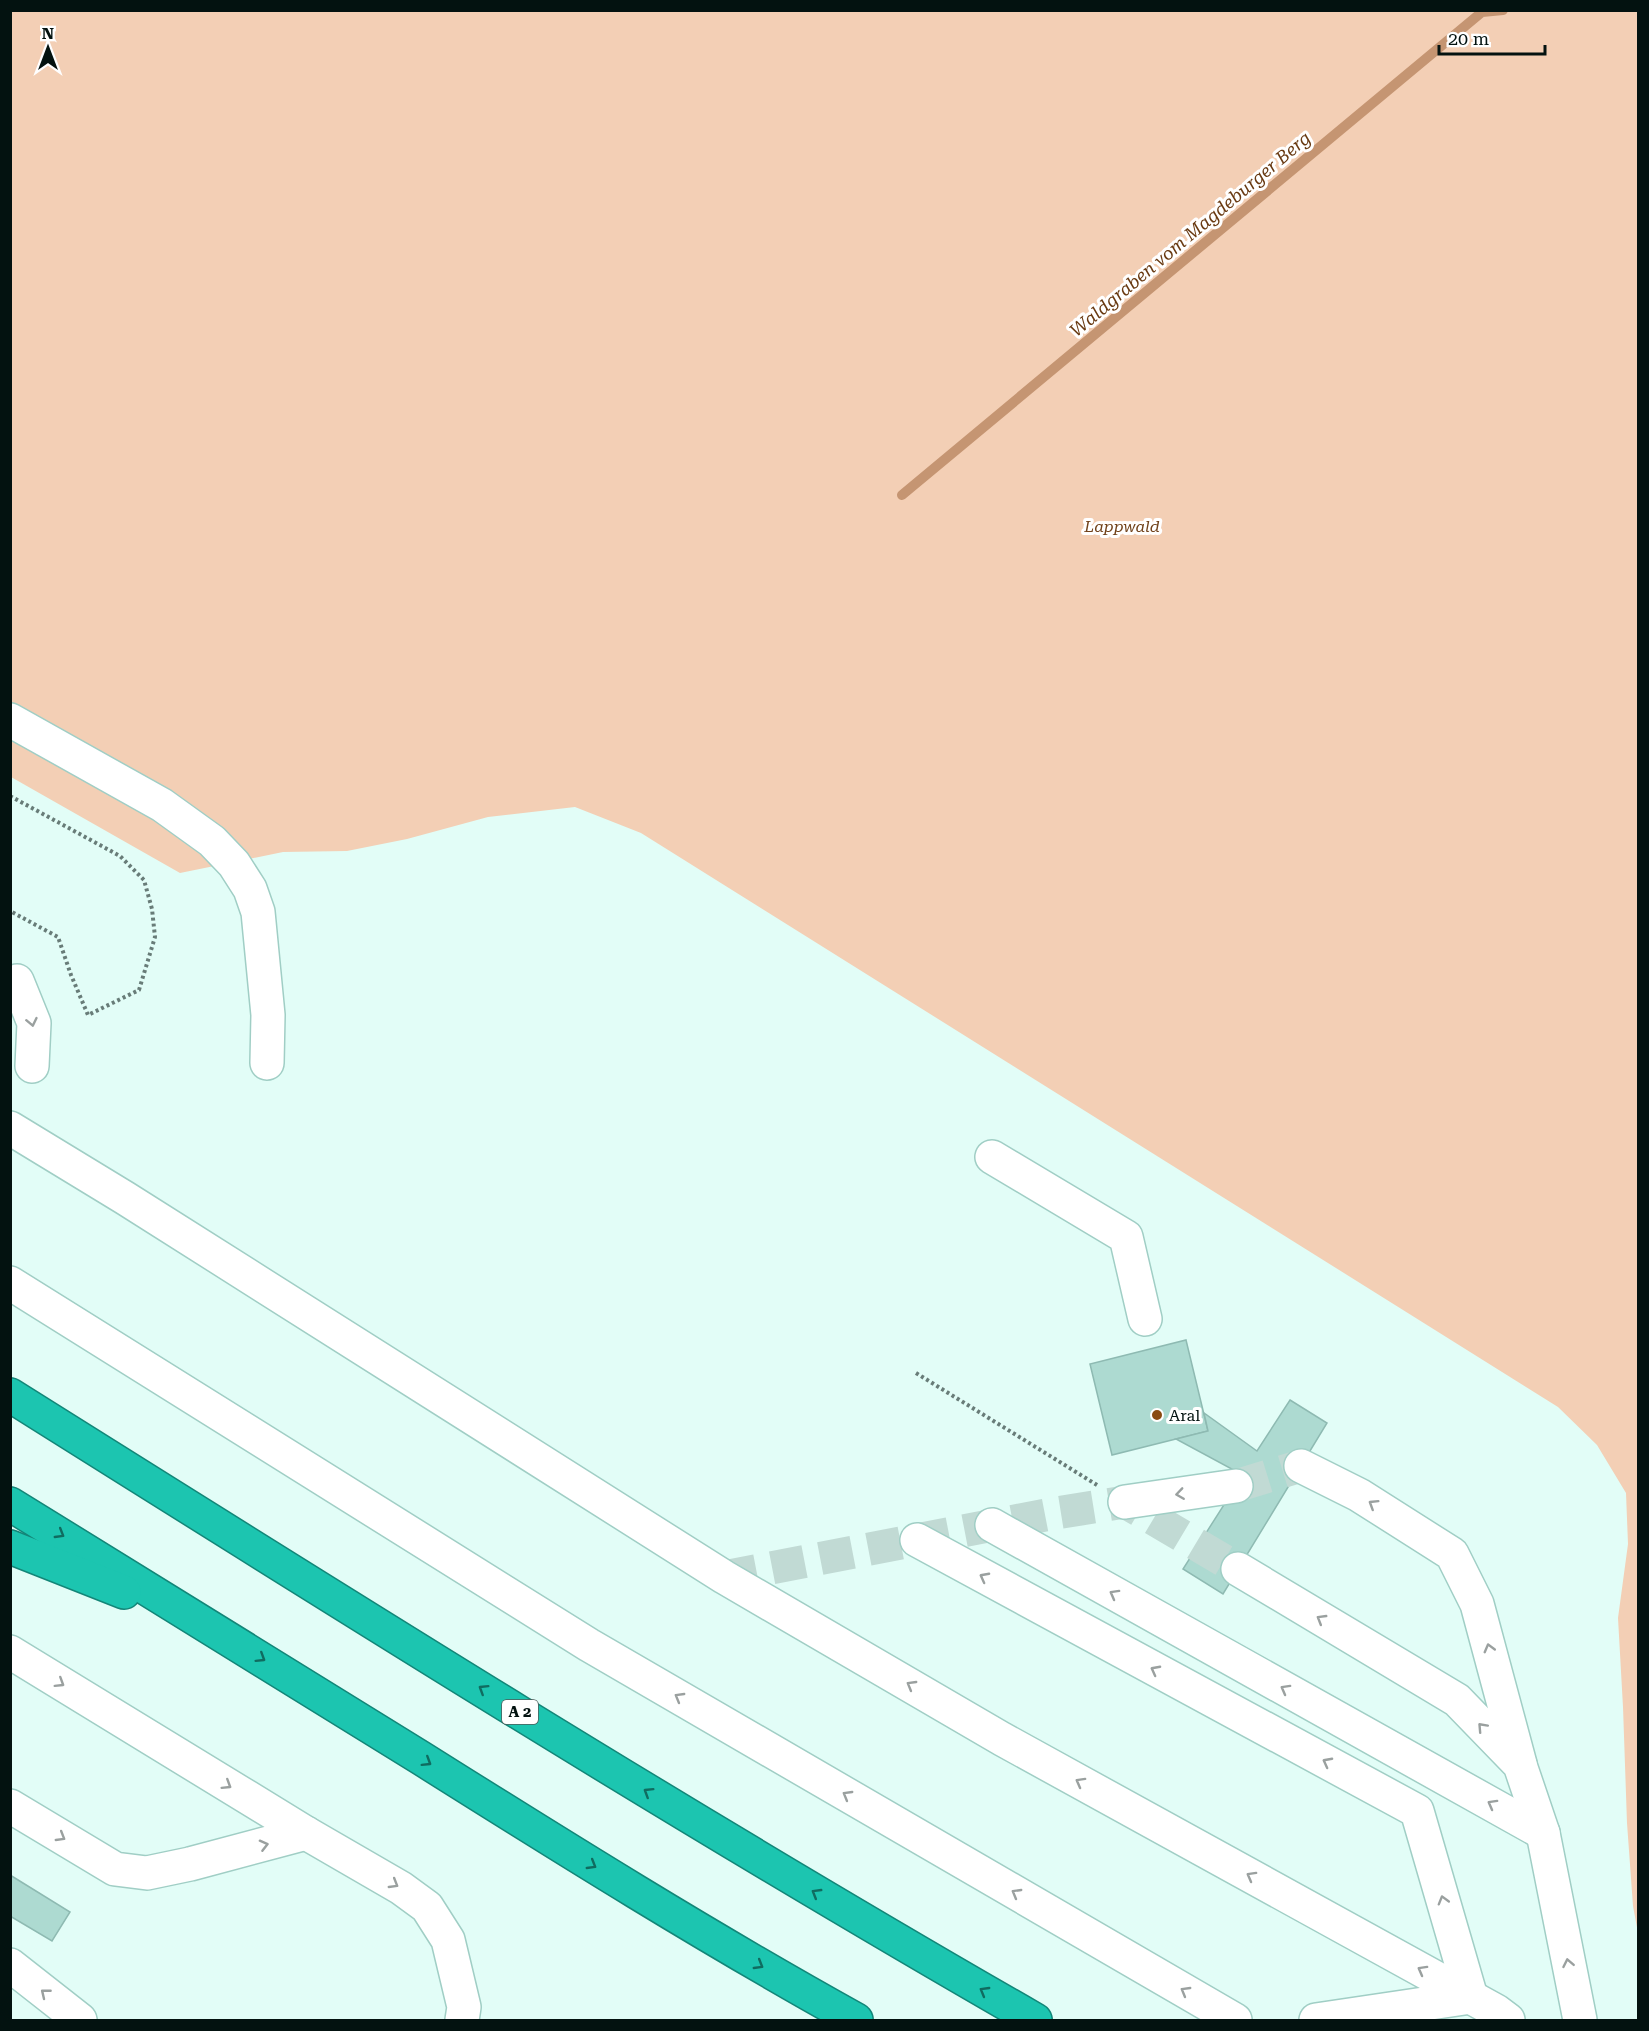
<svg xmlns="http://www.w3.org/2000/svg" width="1649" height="2031" font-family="'Roboto Serif',serif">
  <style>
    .green { fill: #f3cfb5 }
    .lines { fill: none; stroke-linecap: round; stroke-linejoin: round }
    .stream { stroke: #c59572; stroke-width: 10 }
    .building { fill: #addad1; stroke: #8ebab2; stroke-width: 1.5 }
    .minor-tunnel { stroke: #c1dad4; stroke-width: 33; stroke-dasharray: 33 16; stroke-linecap: butt }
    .minor-casing { stroke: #a0cec5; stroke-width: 36 }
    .highway-casing { stroke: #138678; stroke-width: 36 }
    .path { stroke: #687c78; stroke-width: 4; stroke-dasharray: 3 3; stroke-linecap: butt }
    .minor { stroke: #fff; stroke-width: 33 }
    .highway { stroke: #1cc5b0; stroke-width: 33 }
    .oneway { stroke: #9aa09f }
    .oneway2 { stroke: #106c60 }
    .poi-dot { fill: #8a4b11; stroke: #fff; stroke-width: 2 }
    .labels { text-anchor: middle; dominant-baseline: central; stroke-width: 6; stroke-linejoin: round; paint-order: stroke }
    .shield { fill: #fff; stroke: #4f5958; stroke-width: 1.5 }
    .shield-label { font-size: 15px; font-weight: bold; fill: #031210 }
    .park-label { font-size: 16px; font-style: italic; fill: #71421a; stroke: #fff }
    .poi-label { font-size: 16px; fill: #031210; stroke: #fff; text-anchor: start }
    .water-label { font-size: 18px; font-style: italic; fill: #693a12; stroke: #fff }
  </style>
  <rect width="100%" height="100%" fill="#e2fdf7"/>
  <path class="green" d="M 11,11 L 1638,11 L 1638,1933 L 1633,1906 L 1627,1823 L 1623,1707 L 1618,1618 L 1628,1544 L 1626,1493 L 1597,1445 L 1558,1407 L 641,833 L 575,807 L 488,817 L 407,839 L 347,851 L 283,852 L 180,873 L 11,777 Z"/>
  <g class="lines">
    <path class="stream" d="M 902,495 L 1482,12 L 1503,10"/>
  </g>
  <g class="building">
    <path d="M 1186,1340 L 1208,1431 L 1112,1455 L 1090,1364 Z"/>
    <path d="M 1290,1400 L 1327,1423 L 1223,1594 L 1183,1569 L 1243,1475 L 1176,1439 L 1208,1431 L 1204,1413 L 1257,1451 Z"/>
    <path d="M 10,1875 L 70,1912 L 52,1941 L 10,1916 Z"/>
  </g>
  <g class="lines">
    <g class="minor-tunnel">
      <path d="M 1236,1486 L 1301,1466"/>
      <path d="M 724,1577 L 1056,1513 L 1125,1502 L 1238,1569"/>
    </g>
    <defs>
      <g id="minor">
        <path d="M 10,720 L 162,805 L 212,841 L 234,864 L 250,889 L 258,912 L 268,1015 L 267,1063"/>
        <path d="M 17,981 L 34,1023 L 32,1066"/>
        <path d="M 10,1128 L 125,1198 L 724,1577 L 1002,1739 L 1496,2011 L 1508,2020"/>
        <path d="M 992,1157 L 1126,1237 L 1145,1319"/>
        <path d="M 10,1283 L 589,1645 L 1235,2020"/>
        <path d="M 1301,1466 L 1359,1495 L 1452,1554 L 1477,1604 L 1520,1764"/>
        <path d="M 1125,1502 L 1236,1486"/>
        <path d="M 992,1525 L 1543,1833"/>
        <path d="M 917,1540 L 1417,1811 L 1471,1997 L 1316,2020"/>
        <path d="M 1238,1569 L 1457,1700 L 1520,1765 L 1543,1833 L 1580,2020"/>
        <path d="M 10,1652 L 306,1833 L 401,1888 L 427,1907 L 448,1940 L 464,2007 L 462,2020"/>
        <path d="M 10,1806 L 115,1869 L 147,1873 L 190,1864 L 306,1833"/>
        <path d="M 10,1965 L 80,2020"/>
      </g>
      <g id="highway">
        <path d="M 10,1395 C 349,1608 688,1821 1035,2020"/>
        <path d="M 10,1504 C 148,1588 285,1673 421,1758 C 564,1848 708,1938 856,2020"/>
        <path d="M 10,1547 L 124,1592"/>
      </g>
    </defs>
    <use href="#minor" class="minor-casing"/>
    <use href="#highway" class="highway-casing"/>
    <g class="path">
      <path d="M 10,796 L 120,856 L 144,880 L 152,909 L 155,937 L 139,990 L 88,1015 L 71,975 L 58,937 L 10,911"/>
      <path d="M 916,1373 L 1097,1485"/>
    </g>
    <use href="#minor" class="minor"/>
    <use href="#highway" class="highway"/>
  </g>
  <defs><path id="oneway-chevron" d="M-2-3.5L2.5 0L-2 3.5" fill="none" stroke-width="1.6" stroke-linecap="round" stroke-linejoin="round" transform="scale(1.5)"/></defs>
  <g class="oneway">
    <use href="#oneway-chevron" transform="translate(32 1022) rotate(78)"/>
    <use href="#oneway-chevron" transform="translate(1180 1494) rotate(172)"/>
    <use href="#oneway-chevron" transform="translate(1373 1504) rotate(-148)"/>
    <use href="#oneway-chevron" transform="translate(984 1577) rotate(-152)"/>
    <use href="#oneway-chevron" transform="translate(1114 1594) rotate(-151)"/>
    <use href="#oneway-chevron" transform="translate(1321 1619) rotate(-149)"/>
    <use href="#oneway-chevron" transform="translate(1489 1648) rotate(-105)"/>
    <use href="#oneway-chevron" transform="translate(1155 1670) rotate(-152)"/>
    <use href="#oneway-chevron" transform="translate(60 1683) rotate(32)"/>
    <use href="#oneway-chevron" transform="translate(911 1685) rotate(-150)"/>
    <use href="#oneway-chevron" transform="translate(1285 1689) rotate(-151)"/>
    <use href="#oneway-chevron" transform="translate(679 1697) rotate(-150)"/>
    <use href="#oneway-chevron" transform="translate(1482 1727) rotate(-133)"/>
    <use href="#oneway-chevron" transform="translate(1327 1762) rotate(-152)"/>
    <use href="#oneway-chevron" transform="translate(1080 1782) rotate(-151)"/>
    <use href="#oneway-chevron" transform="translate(227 1785) rotate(32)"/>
    <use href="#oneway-chevron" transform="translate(847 1795) rotate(-150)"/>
    <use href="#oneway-chevron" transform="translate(1492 1804) rotate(-151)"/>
    <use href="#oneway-chevron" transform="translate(61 1837) rotate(31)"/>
    <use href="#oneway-chevron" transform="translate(264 1845) rotate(-14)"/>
    <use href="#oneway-chevron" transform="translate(1251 1876) rotate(-151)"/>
    <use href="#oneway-chevron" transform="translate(394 1884) rotate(31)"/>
    <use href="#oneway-chevron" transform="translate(1016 1893) rotate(-150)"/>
    <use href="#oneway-chevron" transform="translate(1443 1900) rotate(-106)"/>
    <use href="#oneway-chevron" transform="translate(1568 1963) rotate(-101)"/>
    <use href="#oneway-chevron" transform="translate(1422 1970) rotate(-151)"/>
    <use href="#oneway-chevron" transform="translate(1185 1991) rotate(-150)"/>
    <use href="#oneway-chevron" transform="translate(45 1993) rotate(-141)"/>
  </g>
  <g class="oneway2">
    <use href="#oneway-chevron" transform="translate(60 1534) rotate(31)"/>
    <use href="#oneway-chevron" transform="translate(261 1658) rotate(32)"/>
    <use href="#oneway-chevron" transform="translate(483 1689) rotate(-148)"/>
    <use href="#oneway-chevron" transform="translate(427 1762) rotate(32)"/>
    <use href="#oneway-chevron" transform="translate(648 1792) rotate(-148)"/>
    <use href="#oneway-chevron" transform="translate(592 1865) rotate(31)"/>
    <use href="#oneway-chevron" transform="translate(816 1893) rotate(-149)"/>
    <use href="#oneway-chevron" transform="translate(759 1965) rotate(31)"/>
    <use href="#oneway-chevron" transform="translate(984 1991) rotate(-150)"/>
  </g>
  <circle class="poi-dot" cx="1157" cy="1415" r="6"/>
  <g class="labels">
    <rect class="shield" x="502" y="1700" width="36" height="24" rx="4.5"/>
    <g class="shield-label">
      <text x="520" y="1712">A 2</text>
    </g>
    <g class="park-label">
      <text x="1122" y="526">Lappwald</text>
    </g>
    <g class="poi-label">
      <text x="1169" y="1415">Aral</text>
    </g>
    <g class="water-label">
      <text transform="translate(1190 234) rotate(-40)">Waldgraben vom Magdeburger Berg</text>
    </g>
  </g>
  <rect width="1649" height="2031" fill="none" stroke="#031210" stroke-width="24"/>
  <g transform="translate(48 48)" stroke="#ffffff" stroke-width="4.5" paint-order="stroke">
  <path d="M0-4.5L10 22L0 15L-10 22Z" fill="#031210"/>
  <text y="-9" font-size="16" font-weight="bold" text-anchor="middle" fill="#031210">N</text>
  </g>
  <path d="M1439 45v9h106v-9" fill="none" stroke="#031210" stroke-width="3"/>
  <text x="1448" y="45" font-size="18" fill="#031210" stroke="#ffffff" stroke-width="4.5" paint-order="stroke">20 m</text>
</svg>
